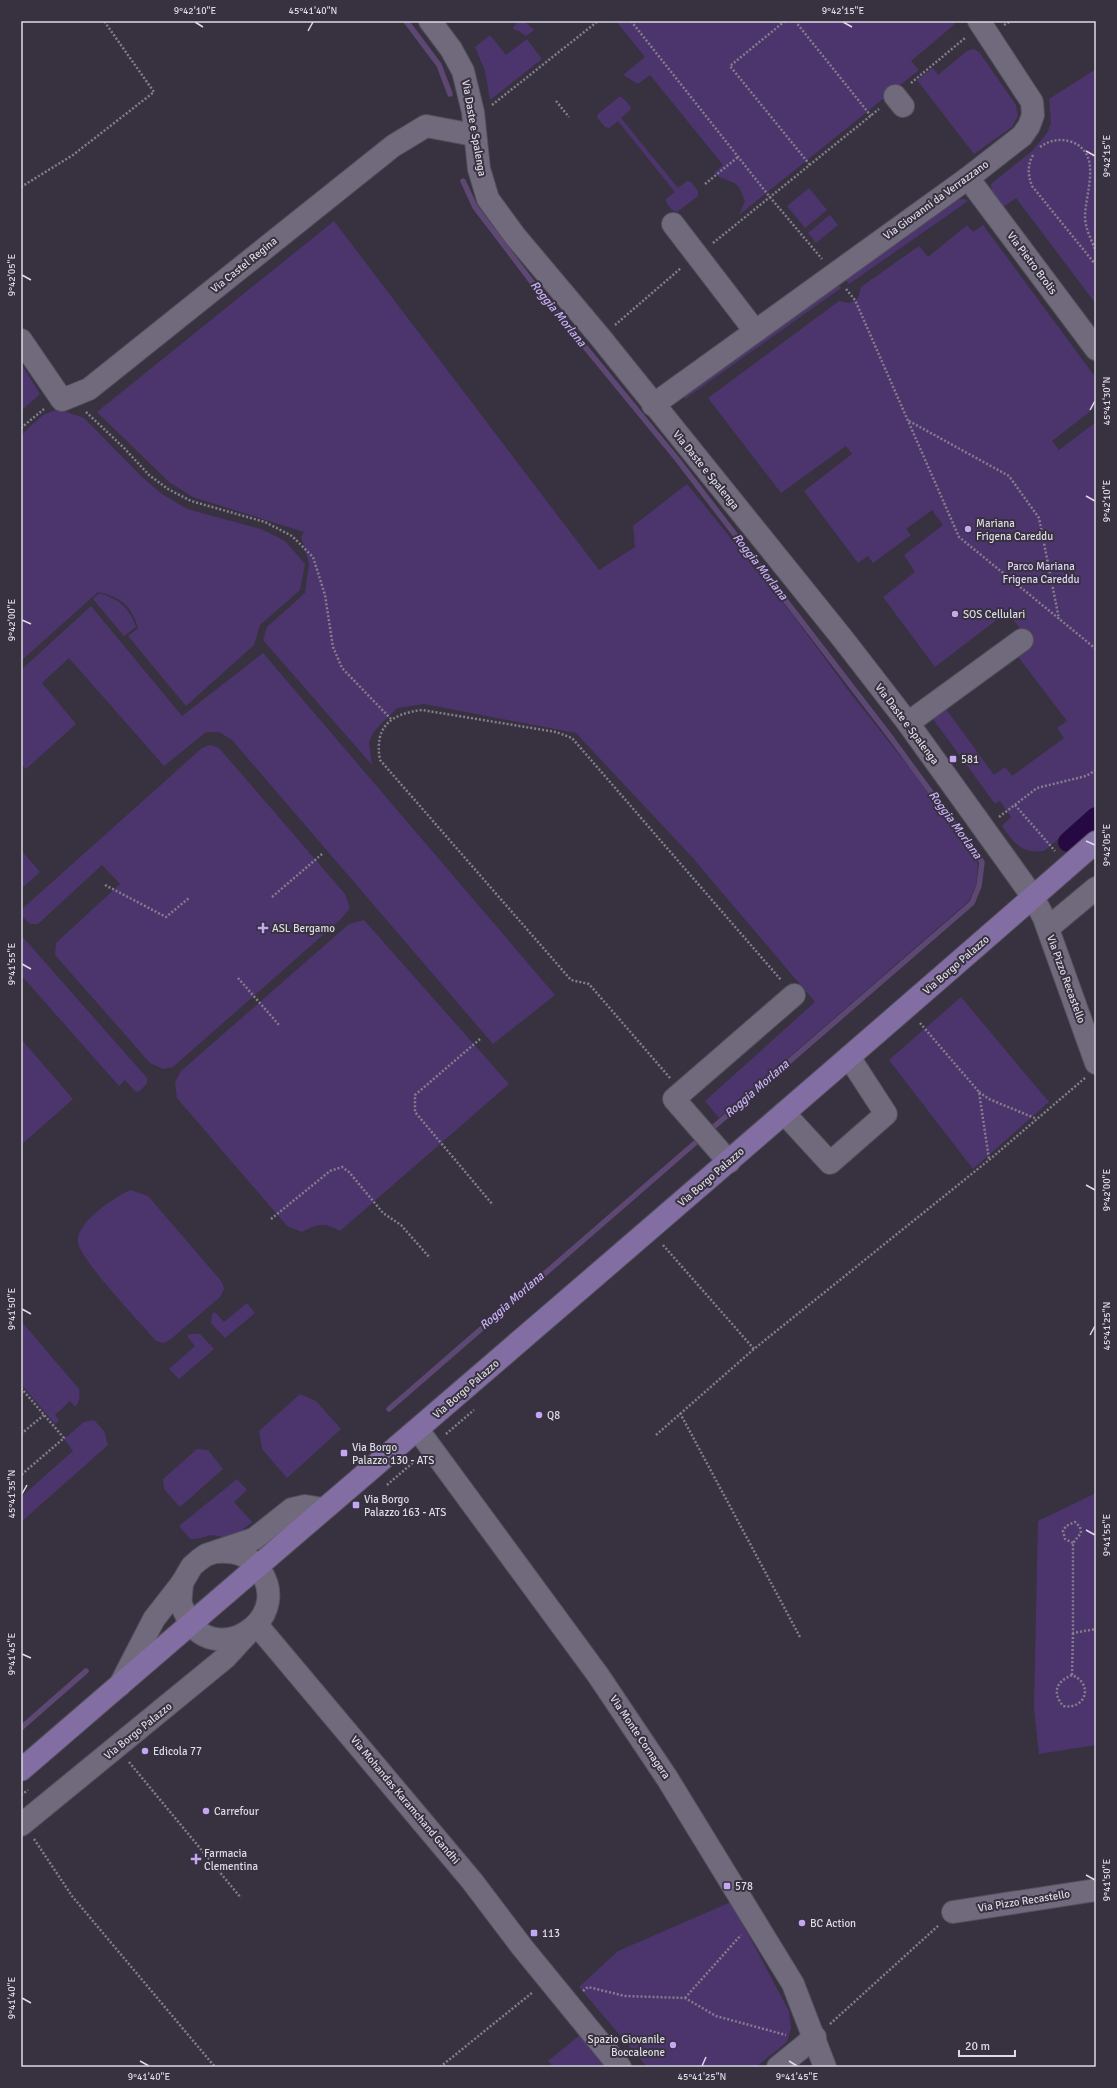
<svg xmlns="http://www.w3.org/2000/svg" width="1117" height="2088" font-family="Signika,sans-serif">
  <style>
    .green { fill: #4c356d }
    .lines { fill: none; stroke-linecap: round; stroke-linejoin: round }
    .stream { stroke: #5d4873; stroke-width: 5.5 }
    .canal { stroke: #260943; stroke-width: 20 }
    .minor-casing { stroke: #534f5c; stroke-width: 24 }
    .major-casing { stroke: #534f5c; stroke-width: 24 }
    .path { stroke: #837e8b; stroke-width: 2.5; stroke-dasharray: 2 2; stroke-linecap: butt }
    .minor { stroke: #706a7c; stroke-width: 22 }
    .major { stroke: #836ea4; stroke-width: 22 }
    .ticks { fill: none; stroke: #dddae4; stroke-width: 1.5 }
    .poi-dot { fill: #c3a7f2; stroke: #373140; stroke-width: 1.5 }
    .labels { text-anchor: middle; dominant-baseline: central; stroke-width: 4; stroke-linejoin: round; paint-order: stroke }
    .street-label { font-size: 11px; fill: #dddae4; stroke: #373140 }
    .poi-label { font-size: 11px; fill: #dddae4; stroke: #373140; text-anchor: start }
    .park-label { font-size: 11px; fill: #dfd2f7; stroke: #373140 }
    .water-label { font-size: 12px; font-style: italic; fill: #cbb0f8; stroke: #373140 }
    .neatline { fill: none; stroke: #dddae4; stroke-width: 1.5 }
    .ticks-label { font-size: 10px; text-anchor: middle; fill: #dddae4 }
  </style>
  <rect width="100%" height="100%" fill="#373140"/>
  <g class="green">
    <path d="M 518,21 L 524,21 L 534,30 L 526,36 L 519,31 L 514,30 L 513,28 Z"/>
    <path d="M 616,21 L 956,21 L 954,25 L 911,61 L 919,70 L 739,215 L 745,201 C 743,197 741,189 738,186 C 731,179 720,180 714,173 L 723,165 L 650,75 L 638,84 L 623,75 L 645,57 Z"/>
    <path d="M 490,35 L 506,55 L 527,39 L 542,59 L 490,100 L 485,71 L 475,47 Z"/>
    <path d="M 974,49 L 979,52 L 1016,105 L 1018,116 L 1012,127 L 974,154 L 917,80 L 933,68 L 938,75 L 967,51 Z"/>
    <path d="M 1096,69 L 1096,304 L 1016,198 L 1003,207 L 992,192 L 991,184 L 1032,151 L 1047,133 L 1051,123 L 1049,99 Z"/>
    <path d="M 619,97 L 622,97 L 631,107 L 630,110 L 621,118 L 678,188 L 687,181 L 691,182 L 698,191 L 698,196 L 677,212 C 672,211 666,205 666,199 L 675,192 L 618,121 L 609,128 L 605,127 L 597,117 L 598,114 Z"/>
    <path d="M 809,188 L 827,210 L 805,228 L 787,206 Z"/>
    <path d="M 964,199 L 968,201 L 849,284 L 844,278 L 953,200 Z"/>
    <path d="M 830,215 L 838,225 L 816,243 L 808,233 Z"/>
    <path d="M 334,221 L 599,570 L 635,547 L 633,526 L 687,484 L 792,614 L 851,694 L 912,771 L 978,863 L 976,885 L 969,901 L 719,1118 L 705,1101 L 815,1002 L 692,857 L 576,733 L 424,704 L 397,708 L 374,731 L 369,742 L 372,765 L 263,640 L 267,627 L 305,593 L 309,563 L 301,537 L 304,532 L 193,497 L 169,482 L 97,412 Z"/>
    <path d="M 967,225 L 973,232 L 983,225 L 1096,378 L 1096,407 L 1052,441 L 1059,450 L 1096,422 L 1096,807 L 1044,851 C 1021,854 1014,843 1002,826 L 1011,817 L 1000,801 L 995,804 L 933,719 L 946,709 L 994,775 L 1005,767 L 1012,776 L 1064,738 L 1057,728 L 1067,721 L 1016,654 L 1031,642 L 1007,612 L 935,667 L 883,597 L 915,572 L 904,555 L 943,525 L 932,510 L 906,529 L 911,535 L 873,563 L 868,556 L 858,563 L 804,491 L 852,454 L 846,446 L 781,493 L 708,398 L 839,301 L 850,303 L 858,298 L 861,287 L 919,246 L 928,257 Z"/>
    <path d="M 837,282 L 841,288 L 685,399 L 683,394 Z"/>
    <path d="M 21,363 L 40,394 L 21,411 Z"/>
    <path d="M 58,409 L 84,418 L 143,478 L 162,494 L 187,509 L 261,529 L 285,541 L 305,564 L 300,590 L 260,625 L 254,645 L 186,706 L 128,636 L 138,628 C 131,605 121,597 98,592 L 21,661 L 21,435 L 43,415 Z"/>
    <path d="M 99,593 C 118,599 129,607 136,627 L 124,636 L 93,599 Z"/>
    <path d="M 91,606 L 182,716 L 263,653 L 555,995 L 493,1044 L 232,740 L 219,732 L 206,732 L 164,766 L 69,658 L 42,683 L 76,724 L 26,769 L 21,764 L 21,670 Z"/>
    <path d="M 210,745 L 219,748 L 345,894 L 350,908 L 341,919 L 173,1067 L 163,1069 L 150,1063 L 55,955 L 56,943 L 120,884 L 102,865 L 38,924 L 30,924 L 21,915 L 21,910 L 202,748 Z"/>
    <path d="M 21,850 L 40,872 L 21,889 Z"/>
    <path d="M 364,920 L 509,1084 L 340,1231 C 323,1222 318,1224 302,1232 L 287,1226 L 177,1098 L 175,1082 L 181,1071 L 349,924 Z"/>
    <path d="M 21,935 L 147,1078 L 147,1083 L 139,1092 L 135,1091 L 125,1080 L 119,1086 L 21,975 Z"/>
    <path d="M 961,997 L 1049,1102 L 973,1169 L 889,1060 Z"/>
    <path d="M 21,1039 L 73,1099 L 21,1145 Z"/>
    <path d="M 130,1190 L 148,1196 L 222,1282 L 224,1289 L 220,1297 L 171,1339 L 164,1343 L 156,1341 C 141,1323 80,1260 78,1242 C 76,1222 115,1197 130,1190 Z"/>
    <path d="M 247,1303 L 255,1313 L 225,1338 L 211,1323 L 212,1314 L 215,1312 L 224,1322 Z"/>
    <path d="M 21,1321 L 79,1389 C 80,1396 80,1401 75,1407 L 70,1401 L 55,1415 L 59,1420 L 55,1424 L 21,1384 Z"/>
    <path d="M 190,1334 L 200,1334 L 214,1349 L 179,1379 L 169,1369 L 195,1346 L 187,1336 Z"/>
    <path d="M 300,1394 L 316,1401 L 341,1429 L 287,1478 L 262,1449 L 259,1431 Z"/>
    <path d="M 94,1420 L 104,1431 L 108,1445 L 21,1522 L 21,1497 L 73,1451 L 64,1439 L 84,1422 Z"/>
    <path d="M 197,1449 L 208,1450 L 223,1469 L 180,1507 L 164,1489 L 163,1479 Z"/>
    <path d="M 237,1479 L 247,1490 L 234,1502 L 252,1522 L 230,1540 C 206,1530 210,1539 190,1539 L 179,1526 Z"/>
    <path d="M 1096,1493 L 1096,1745 L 1039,1754 L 1034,1708 L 1038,1521 Z"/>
    <path d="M 731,1902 L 789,2011 L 791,2028 L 787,2042 L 756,2067 L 647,2067 L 579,1987 L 618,1951 Z"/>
    <path d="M 580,2035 L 607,2067 L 553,2067 L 548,2061 Z"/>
  </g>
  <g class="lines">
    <g class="stream">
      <path d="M 406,21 L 439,65 L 450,94"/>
      <path d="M 463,181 L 475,207 L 535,286 L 677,459 L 892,739 L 982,862 L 979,886 L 972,903 L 709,1131"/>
      <path d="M 389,1409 L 702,1137"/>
      <path d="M 21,1728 L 86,1671"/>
    </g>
    <path class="canal" d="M 1068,842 L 1096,817"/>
    <defs>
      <g id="minor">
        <path d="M 430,21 L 451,49 L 463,71 L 473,112 L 479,169 L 488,199 L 515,236 L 600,337 L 843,639 L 908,723 L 1033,897 L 1044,918 L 1096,1063"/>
        <path d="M 895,96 L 903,106"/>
        <path d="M 968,178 L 1096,349"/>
        <path d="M 673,224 L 755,331"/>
        <path d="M 21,340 L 62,400 L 89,389 L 393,146 L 426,126 L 474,135"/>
        <path d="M 653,405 L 968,178 L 1022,136 L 1029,126 L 1033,115 L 1032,102 L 979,21"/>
        <path d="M 908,723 L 1022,640"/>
        <path d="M 1048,928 L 1096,888"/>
        <path d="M 784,1113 L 830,1163 L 886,1114 L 849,1057"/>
        <path d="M 729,1162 L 674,1099 L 794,995"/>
        <path d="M 418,1430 L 598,1675 L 667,1778 L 793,1984 L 825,2067"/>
        <path d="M 182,1583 C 182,1589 180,1598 181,1604 C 182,1608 185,1612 186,1615 C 211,1670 295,1622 260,1570 C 251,1556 235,1551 218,1552"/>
        <path d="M 257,1625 L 472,1881 L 522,1947 L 620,2067"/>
        <path d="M 120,1685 L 154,1619 L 182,1583 L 192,1566 L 199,1560 L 206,1555 L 254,1539 L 292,1509 L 305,1506 L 323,1509"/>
        <path d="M 21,1825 L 225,1658 L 249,1632"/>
        <path d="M 953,1912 L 1096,1890"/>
        <path d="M 778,2067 L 815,2037"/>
      </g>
      <path id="major" d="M 21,1770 C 379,1461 740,1154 1096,842"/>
    </defs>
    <use href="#minor" class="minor-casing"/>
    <use href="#major" class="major-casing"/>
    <g class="path">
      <path d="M 631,21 L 769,196 L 822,259"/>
      <path d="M 785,21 L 730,66 L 810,165"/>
      <path d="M 795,21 L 871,116"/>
      <path d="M 1004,25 L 1011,21"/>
      <path d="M 911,83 L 965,38"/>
      <path d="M 556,101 L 569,117"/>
      <path d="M 492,105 L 598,21"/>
      <path d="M 1040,147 C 1050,140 1060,138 1072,142 C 1103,154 1085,193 1085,217 C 1085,228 1092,241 1096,252"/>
      <path d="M 1033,155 C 1027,166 1028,175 1032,186 L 1095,264"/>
      <path d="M 705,184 L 738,157"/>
      <path d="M 21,187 L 73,155 L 154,92 L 104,21"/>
      <path d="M 713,243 L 879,109"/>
      <path d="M 846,289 L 855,300 L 959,537 L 1096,649"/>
      <path d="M 615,325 L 681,268"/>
      <path d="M 86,412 L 124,448 L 149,475 L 168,489 L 191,501 L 265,522 L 292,536 L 313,557 L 325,595 L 333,647 L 342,668 L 391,719"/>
      <path d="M 909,421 L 1009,476 L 1039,518 L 1059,619"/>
      <path d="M 21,428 L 44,409"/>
      <path d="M 1015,805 L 1055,851"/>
      <path d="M 999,817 L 1037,788 L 1086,776 L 1096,770"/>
      <path d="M 105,885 L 166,917 L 189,898"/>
      <path d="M 272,897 L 322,854"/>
      <path d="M 238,978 L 279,1025"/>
      <path d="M 920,1023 L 979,1092 L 989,1159"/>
      <path d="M 480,1039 L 415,1095 L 415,1112 L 493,1205"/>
      <path d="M 670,1078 L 589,984 L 571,980 L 380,760 C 374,726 391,714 422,710 L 556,732 L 572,738 L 781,980"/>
      <path d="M 979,1092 L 989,1099 L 1037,1119"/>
      <path d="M 271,1219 L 330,1171 L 342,1167 L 349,1172 L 383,1213 L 401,1225 L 430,1258"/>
      <path d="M 663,1245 L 754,1349 L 989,1160 L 1085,1078"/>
      <path d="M 21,1388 L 64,1438 L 21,1475"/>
      <path d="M 680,1413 L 800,1637"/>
      <path d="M 21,1434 L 44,1415"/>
      <path d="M 446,1434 L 474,1410"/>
      <path d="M 656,1435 L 754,1349"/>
      <path d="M 387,1485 L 416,1460"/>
      <path d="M 1073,1543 L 1065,1539 L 1063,1531 L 1066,1526 L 1075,1522 L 1080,1527 L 1081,1533 L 1073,1543 L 1073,1633 L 1096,1629"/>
      <path d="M 1072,1675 C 1056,1682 1052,1692 1063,1706 C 1086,1710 1094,1684 1072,1675 L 1073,1633"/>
      <path d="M 129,1762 L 241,1898"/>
      <path d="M 21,1795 L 28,1790"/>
      <path d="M 34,1839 L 72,1896 L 215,2067"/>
      <path d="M 583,1991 L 588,1987 L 625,1996 L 685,1998 L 716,2016 L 786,2035"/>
      <path d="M 685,1998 L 741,1935"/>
      <path d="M 830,2024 L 939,1925"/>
      <path d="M 440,2067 L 533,1992"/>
    </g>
    <use href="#minor" class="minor"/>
    <use href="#major" class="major"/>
  </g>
  <path class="ticks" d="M 195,22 L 203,27M 843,22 L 852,27M 308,31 L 313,22M 1086,151 L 1095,156M 22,275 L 31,280M 1090,410 L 1095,401M 1086,496 L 1095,501M 22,620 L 31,624M 1086,841 L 1095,845M 22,964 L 31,969M 1086,1185 L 1095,1190M 22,1309 L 31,1314M 1090,1335 L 1095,1326M 22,1494 L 27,1485M 1086,1530 L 1095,1535M 22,1654 L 31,1658M 1086,1875 L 1095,1880M 22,1998 L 31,2003M 140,2061 L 149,2066M 789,2061 L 797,2066M 702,2066 L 706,2057"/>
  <g class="poi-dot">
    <circle cx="968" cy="529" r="4"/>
    <circle cx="955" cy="614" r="4"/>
    <rect x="949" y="755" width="8" height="8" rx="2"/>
    <path d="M261 922h4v4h4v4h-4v4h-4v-4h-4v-4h4z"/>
    <circle cx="539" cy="1415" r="4"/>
    <rect x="340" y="1449" width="8" height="8" rx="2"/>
    <rect x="352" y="1501" width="8" height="8" rx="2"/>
    <circle cx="145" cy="1751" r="4"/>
    <circle cx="206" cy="1811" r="4"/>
    <path d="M194 1853h4v4h4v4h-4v4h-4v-4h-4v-4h4z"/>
    <rect x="723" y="1882" width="8" height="8" rx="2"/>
    <circle cx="802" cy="1923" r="4"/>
    <rect x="530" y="1929" width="8" height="8" rx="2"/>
    <circle cx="673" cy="2045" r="4"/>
  </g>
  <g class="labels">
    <g class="street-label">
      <text transform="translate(474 128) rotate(80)">Via Daste e Spalenga</text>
      <text transform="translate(936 200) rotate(-36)">Via Giovanni da Verrazzano</text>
      <text transform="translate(1032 263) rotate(53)">Via Pietro Brolis</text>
      <text transform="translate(244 265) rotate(-39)">Via Castel Regina</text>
      <text transform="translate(706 470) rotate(51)">Via Daste e Spalenga</text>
      <text transform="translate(907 724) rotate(53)">Via Daste e Spalenga</text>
      <text transform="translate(956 965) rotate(-41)">Via Borgo Palazzo</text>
      <text transform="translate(1066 979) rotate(70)">Via Pizzo Recastello</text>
      <text transform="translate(711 1177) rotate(-41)">Via Borgo Palazzo</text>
      <text transform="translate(466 1389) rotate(-41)">Via Borgo Palazzo</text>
      <text transform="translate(138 1731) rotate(-39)">Via Borgo Palazzo</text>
      <text transform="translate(640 1737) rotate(56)">Via Monte Cornagera</text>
      <text transform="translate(405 1800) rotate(50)">Via Mohandas Karamchand Gandhi</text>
      <text transform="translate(1024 1901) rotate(-9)">Via Pizzo Recastello</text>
    </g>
    <g class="poi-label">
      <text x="976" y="523">Mariana<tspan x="976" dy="13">Frigena Careddu</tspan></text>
      <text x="963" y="614">SOS Cellulari</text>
      <text x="961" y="759">581</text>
      <text x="272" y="928">ASL Bergamo</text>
      <text x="547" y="1415">Q8</text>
      <text x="352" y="1447">Via Borgo<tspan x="352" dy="13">Palazzo 130 - ATS</tspan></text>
      <text x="364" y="1499">Via Borgo<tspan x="364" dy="13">Palazzo 163 - ATS</tspan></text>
      <text x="153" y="1751">Edicola 77</text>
      <text x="214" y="1811">Carrefour</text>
      <text x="204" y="1853">Farmacia<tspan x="204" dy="13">Clementina</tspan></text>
      <text x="735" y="1886">578</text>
      <text x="810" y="1923">BC Action</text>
      <text x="542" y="1933">113</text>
      <text x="665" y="2039" text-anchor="end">Spazio Giovanile<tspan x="665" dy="13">Boccaleone</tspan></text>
    </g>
    <g class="park-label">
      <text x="1041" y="566">Parco Mariana<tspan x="1041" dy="13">Frigena Careddu</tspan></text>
    </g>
    <g class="water-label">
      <text transform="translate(558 314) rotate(51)">Roggia Morlana</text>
      <text transform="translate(760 567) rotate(52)">Roggia Morlana</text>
      <text transform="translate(955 825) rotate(54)">Roggia Morlana</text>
      <text transform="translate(757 1089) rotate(-41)">Roggia Morlana</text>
      <text transform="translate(512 1301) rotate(-41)">Roggia Morlana</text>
    </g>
  </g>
  <rect width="1117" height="2088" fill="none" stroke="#373140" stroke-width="44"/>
  <path d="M959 2050v6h56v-6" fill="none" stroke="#dddae4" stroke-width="2"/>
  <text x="965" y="2050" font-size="12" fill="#dddae4" stroke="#373140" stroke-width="3" paint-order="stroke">20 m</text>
  <rect x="22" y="22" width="1073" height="2044" class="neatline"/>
  <g class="ticks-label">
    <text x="195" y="14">9°42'10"E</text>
    <text x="313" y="14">45°41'40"N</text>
    <text x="843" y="14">9°42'15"E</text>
    <text transform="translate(1106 156) rotate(-90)" y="4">9°42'15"E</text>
    <text transform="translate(11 275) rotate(-90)" y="4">9°42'05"E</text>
    <text transform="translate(1106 401) rotate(-90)" y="4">45°41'30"N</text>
    <text transform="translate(1106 501) rotate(-90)" y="4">9°42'10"E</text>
    <text transform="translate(11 620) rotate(-90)" y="4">9°42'00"E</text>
    <text transform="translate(1106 845) rotate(-90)" y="4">9°42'05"E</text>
    <text transform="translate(11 964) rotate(-90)" y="4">9°41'55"E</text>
    <text transform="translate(1106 1190) rotate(-90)" y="4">9°42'00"E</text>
    <text transform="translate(11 1309) rotate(-90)" y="4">9°41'50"E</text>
    <text transform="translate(1106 1326) rotate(-90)" y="4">45°41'25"N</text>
    <text transform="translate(11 1494) rotate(-90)" y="4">45°41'35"N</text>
    <text transform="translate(1106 1535) rotate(-90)" y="4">9°41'55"E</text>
    <text transform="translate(11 1654) rotate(-90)" y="4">9°41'45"E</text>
    <text transform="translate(1106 1880) rotate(-90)" y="4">9°41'50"E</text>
    <text transform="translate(11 1998) rotate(-90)" y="4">9°41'40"E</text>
    <text x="149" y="2080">9°41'40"E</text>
    <text x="702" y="2080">45°41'25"N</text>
    <text x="797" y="2080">9°41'45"E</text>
  </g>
</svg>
